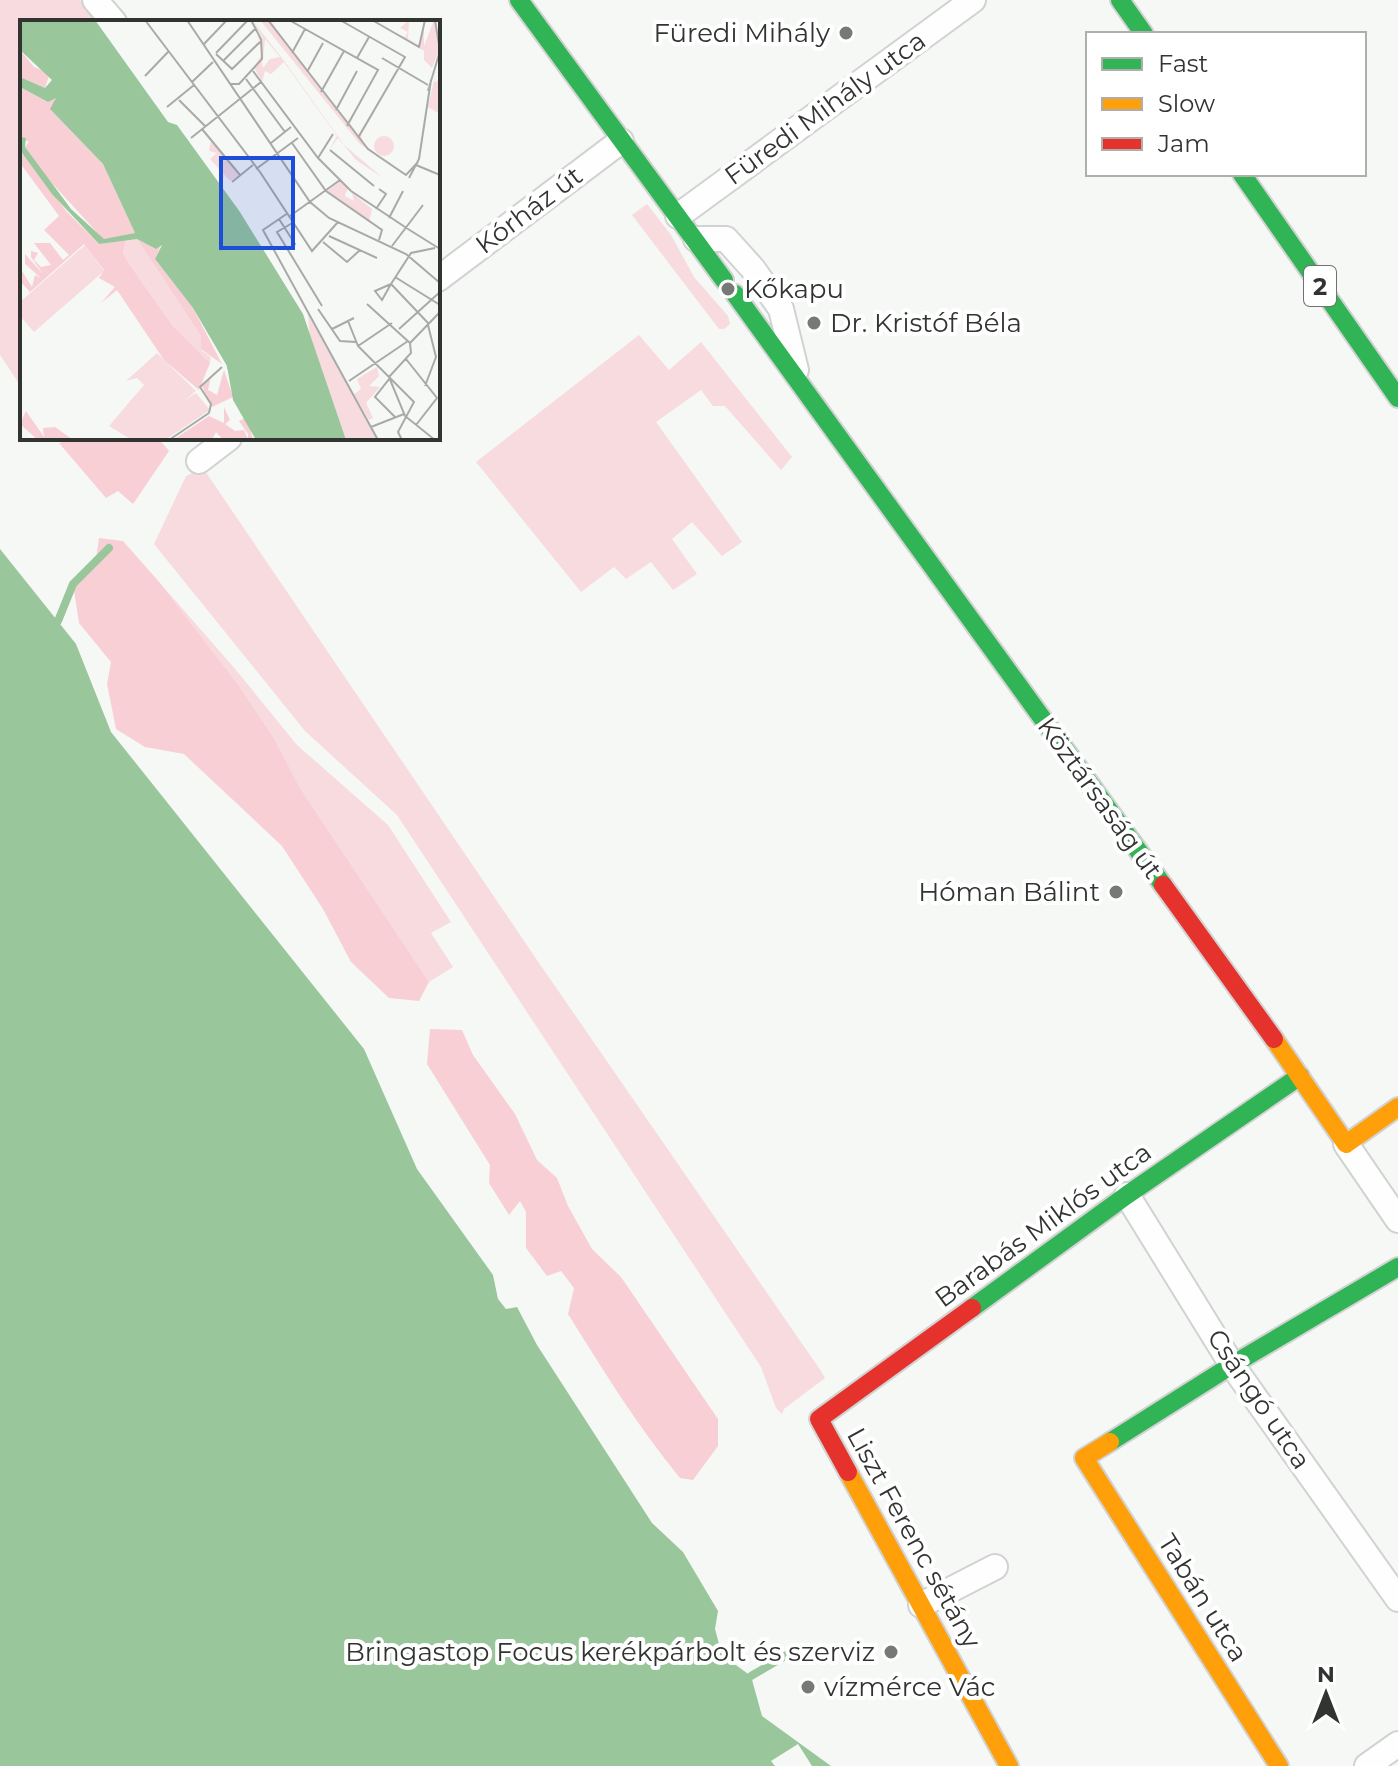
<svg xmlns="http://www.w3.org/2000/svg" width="1398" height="1766" font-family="Montserrat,sans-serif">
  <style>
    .green { fill: #f7dbde }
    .forest { fill: #f8cfd4 }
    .water { fill: #99c69a }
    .pier { fill: #f6f8f6 }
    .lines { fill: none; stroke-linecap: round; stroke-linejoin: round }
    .stream { stroke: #99c69a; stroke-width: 8 }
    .street-casing { stroke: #d1d2d1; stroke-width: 28 }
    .fast-casing { stroke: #d1d2d1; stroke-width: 22 }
    .slow-casing { stroke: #d1d2d1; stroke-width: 22 }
    .jam-casing { stroke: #d1d2d1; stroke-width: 22 }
    .street { stroke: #fefefe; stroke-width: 24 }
    .fast { stroke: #30b455; stroke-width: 18 }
    .slow { stroke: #ff9f0a; stroke-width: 18 }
    .jam { stroke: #e5322d; stroke-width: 18 }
    .poi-dot { fill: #777977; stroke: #fff; stroke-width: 3 }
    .labels { text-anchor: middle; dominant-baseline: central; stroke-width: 8; stroke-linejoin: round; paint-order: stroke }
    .shield { fill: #fff; stroke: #707170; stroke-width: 2 }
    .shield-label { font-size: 24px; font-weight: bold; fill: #323432 }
    .poi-label { font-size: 26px; fill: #323432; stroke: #fff; text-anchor: end }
    .street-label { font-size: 26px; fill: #323432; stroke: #fff }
    .inset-river { fill: none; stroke: #99c69a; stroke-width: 4 }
    .inset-road { fill: none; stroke: #a8aaa8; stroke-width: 2 }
    .view { fill: #1d4ed8; fill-opacity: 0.15; stroke: #1d4ed8; stroke-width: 4 }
    .inset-edge { fill: none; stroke: #323432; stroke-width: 4 }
  </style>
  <rect width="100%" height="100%" fill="#f6f8f6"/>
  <g class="green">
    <path d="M 0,0 L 80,0 L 99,22 L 22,22 L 22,388 L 0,355 Z"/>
    <path d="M 647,204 L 671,235 L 694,277 L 728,316 L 730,324 L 724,329 L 719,329 L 632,215 Z"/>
    <path d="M 639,335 L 669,370 L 701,342 L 792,457 L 781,470 L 725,406 L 713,406 L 701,390 L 656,422 L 742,542 L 722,556 L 692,522 L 672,539 L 697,574 L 673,590 L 651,562 L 626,579 L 614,567 L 581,592 L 476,462 Z"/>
    <path d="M 203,468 L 539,963 L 821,1371 L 825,1378 L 784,1409 L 782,1414 L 776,1408 L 761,1367 L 397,815 L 305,731 L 154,544 L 186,476 Z"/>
    <path d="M 160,583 L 236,670 L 297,745 L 388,825 L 451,922 L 431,933 L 453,967 L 429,982 L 300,788 L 273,739 L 237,683 Z"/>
  </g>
  <g class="forest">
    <path d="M 75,438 L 158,438 L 169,451 L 133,504 L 118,491 L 106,498 L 59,443 Z"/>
    <path d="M 99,538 L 123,541 L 160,583 L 237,683 L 274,739 L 300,788 L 429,982 L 419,1001 L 389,998 L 351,962 L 323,909 L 282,846 L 184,754 L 145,747 L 116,729 L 107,684 L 111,662 L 79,623 L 73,584 L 96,559 Z"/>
    <path d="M 430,1029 L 462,1030 L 473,1055 L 515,1114 L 537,1160 L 557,1178 L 568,1206 L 592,1249 L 621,1277 L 718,1419 L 718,1446 L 693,1480 L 680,1478 C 638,1427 603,1370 568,1314 L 574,1288 L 561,1271 L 547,1276 L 526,1248 L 526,1212 L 520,1201 L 509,1215 L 489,1183 L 490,1165 L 427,1064 Z"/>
  </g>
  <path class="water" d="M 0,549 L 76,644 L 111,732 L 364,1049 L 417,1169 L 493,1275 L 498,1299 L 506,1309 L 517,1307 L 537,1345 L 652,1523 L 683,1552 L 718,1611 L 715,1629 L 722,1655 L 751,1676 L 762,1716 L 831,1766 L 0,1766 Z"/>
  <path class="pier" d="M 798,1744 L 812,1766 L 775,1766 L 771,1761 Z"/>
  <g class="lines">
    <g class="stream">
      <path d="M 58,621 L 73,584 L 109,548"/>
      <path d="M 751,1676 L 790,1653"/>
    </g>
    <defs>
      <g id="street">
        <path d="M 95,0 L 114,22"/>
        <path d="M 678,216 L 973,0"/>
        <path d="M 696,239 L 726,239 L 753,269 L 781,309 L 796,370"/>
        <path d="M 438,279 L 621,141"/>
        <path d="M 199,461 L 229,438"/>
        <path d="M 1346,1144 L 1398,1220"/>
        <path d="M 1127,1195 L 1232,1365 L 1398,1599"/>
        <path d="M 921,1605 L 995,1567"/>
        <path d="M 1367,1766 L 1398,1744"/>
      </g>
      <g id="fast">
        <path d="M 519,0 L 724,280"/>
        <path d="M 1120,0 L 1144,34"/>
        <path d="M 1242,174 L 1398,398"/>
        <path d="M 735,294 L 1163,885"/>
        <path d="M 972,1308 L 1127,1195 L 1300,1076"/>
        <path d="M 1110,1442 L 1232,1365 L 1398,1267"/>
      </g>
      <g id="slow">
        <path d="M 1274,1039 L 1346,1144 L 1398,1107"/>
        <path d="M 1110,1442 L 1084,1458 L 1279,1766"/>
        <path d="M 848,1472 L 1009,1766"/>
      </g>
      <g id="jam">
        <path d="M 1163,885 L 1274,1039"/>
        <path d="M 848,1472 L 819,1419 L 972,1308"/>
      </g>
    </defs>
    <use href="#street" class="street-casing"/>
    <use href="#fast" class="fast-casing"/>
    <use href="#slow" class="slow-casing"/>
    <use href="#jam" class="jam-casing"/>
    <use href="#street" class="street"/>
    <use href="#fast" class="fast"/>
    <use href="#slow" class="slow"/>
    <use href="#jam" class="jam"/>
  </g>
  <g class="poi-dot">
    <circle cx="846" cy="33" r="8"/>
    <circle cx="728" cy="289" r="8"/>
    <circle cx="814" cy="323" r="8"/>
    <circle cx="1116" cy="892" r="8"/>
    <circle cx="891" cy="1652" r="8"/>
    <circle cx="808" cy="1687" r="8"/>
  </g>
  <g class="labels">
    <rect class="shield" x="1304" y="266" width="32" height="40" rx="6"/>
    <g class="shield-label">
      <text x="1320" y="286">2</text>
    </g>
    <g class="poi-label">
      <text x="830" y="33">Füredi Mihály</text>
      <text x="744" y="289" text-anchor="start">Kőkapu</text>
      <text x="830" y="323" text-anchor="start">Dr. Kristóf Béla</text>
      <text x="1100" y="892">Hóman Bálint</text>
      <text x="875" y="1652">Bringastop Focus kerékpárbolt és szerviz</text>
      <text x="824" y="1687" text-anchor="start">vízmérce Vác</text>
    </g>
    <g class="street-label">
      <text transform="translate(825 108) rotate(-36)">Füredi Mihály utca</text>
      <text transform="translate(529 210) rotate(-37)">Kórház út</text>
      <text transform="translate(1100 798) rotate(54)">Köztársaság út</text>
      <text transform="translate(1043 1225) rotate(-36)">Barabás Miklós utca</text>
      <text transform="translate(1259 1399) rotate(56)">Csángó utca</text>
      <text transform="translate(914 1538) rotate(61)">Liszt Ferenc sétány</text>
      <text transform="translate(1203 1598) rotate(58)">Tabán utca</text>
    </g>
  </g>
  <g transform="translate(20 20)">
    <rect width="420" height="420" fill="#f6f8f6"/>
    <path d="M 230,0 L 234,5 L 237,11 L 240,19 L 239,23 L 243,18 L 232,0 L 265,42 L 324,125 L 363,158 L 336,140 L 318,118 L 309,130 L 317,116 L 264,42 L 251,54 L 245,51 L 242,62 L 235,49 L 230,52 L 241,36 L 243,48 L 250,39 L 260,37 L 245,19 L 243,39 L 240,24 L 230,30 L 239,21 L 236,9 L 226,19 L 225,18 L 235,8 ZM 240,0 L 250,0 L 327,103 L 337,87 L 329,102 L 338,115 L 352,92 L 354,93 L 340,114 L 345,125 L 337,119 L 387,157 L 340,124 ZM 389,0 L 388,19 L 399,25 L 404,8 L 404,26 L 414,0 L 419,30 L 412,48 L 404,40 L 404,31 L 376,13 L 385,17 L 388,12 L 380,8 ZM 420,34 L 414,62 L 420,60 L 420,94 L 408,87 ZM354 126a10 10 0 1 1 20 0a10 10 0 1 1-20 0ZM 191,120 L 219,155 L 210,161 L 190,139 L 197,133 L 189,131 ZM 320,161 L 328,168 L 325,176 L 334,181 L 332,173 L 352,189 L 349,202 L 307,171 ZM 117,219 L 181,316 L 181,330 L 191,337 L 190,343 L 153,306 L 109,244 L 103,233 L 106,220 ZM 65,225 L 84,251 L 14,312 L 0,296 L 0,282 ZM 288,292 L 358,420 L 326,420 L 290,324 ZM 137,333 L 176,371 L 165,380 L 176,373 L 190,390 L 145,420 L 112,420 L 89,406 L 124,365 L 117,358 L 106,361 ZM 357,347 L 359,356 L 349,366 L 360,367 L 346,383 L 353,398 L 349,400 L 334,374 L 341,369 L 337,359 Z" fill="#f7dbde"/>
    <path d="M 0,30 L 14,47 L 30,53 L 25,68 L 0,57 ZM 0,67 L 28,82 L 37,76 L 31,90 L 83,144 L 115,213 L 84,220 L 21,151 L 5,127 L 9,122 L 0,117 ZM 0,130 L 47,192 L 79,224 L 106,220 L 103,233 L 109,244 L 153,306 L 190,343 L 179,370 L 144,340 L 97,270 L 81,283 L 95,267 L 79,258 L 84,250 L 64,224 L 10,272 L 1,262 L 2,251 L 12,267 L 15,255 L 21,258 L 5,244 L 5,234 L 23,254 L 11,237 L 11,231 L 18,233 L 14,240 L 21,247 L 31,245 L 14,223 L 30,223 L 43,240 L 49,235 L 24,210 L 39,196 L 0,143 ZM 117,219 L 136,229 L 141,225 L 135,239 L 173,288 L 202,344 L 181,329 L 181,316 ZM 204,350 L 213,377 L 192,387 L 182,366 L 191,356 L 188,370 L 197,375 ZM 204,387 L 210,400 L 205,404 L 215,411 L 224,410 L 228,419 L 228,414 L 219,401 L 227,397 L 233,420 L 203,420 L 196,412 L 192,420 L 156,418 L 189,396 L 204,403 ZM 6,391 L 24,417 L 23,408 L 35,407 L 53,420 L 18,420 L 0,404 Z" fill="#f8cfd4"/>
    <path d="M 0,0 L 75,0 L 148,102 L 157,105 L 220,192 L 283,294 L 326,420 L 236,420 L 213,380 L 207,346 L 173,288 L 135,239 L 142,225 L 136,229 L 117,219 L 79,224 L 32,174 L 0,130 L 0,117 L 6,118 L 5,127 L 51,189 L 84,219 L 115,213 L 83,144 L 30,89 L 36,78 L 28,82 L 0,67 L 0,57 L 25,68 L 32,60 L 0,30 Z" fill="#99c69a"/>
    <path class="inset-river" d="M 207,347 L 244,341 L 281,317 L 285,307"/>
    <path class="inset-road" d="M 125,0 L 240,152 L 292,231 L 318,202M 167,0 L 290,182 L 309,198 L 386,234 L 420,263M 248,0 L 348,129 L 386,155 L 398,142M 269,0 L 358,50 L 327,106M 320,0 L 385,37 L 338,118M 352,0 L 399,27 L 405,0M 183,25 L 207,0M 196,33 L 228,0M 272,33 L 285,9M 196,34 L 212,49 L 240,22M 337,38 L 349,17M 362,38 L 408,65M 203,41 L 236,8M 233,51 L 298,138 L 331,171 L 388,209M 287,52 L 303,23M 125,56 L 148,32M 226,59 L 265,112M 172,62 L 193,42M 210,64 L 219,64 L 242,39 L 241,19 L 231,0M 408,71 L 420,31 L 415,0M 301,72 L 324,31M 159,80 L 185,106M 147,87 L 174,65M 316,90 L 337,51M 182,109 L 220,155M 171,118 L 241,62M 251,123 L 271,107M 272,123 L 306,171 L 362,210 L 359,220M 310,130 L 354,166M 298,138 L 313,114M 396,145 L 420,155M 236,149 L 278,118M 389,158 L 399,139 L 411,60M 212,162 L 233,145M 356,189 L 366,174 L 359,169M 268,193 L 243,210 L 358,420M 270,196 L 320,160M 369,198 L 383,171M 259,199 L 275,224 L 268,230M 274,202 L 257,212 L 302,286M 388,209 L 420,229M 309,216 L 357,238M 303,222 L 327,242 L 340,230M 372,226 L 403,185M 375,257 L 420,285M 371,264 L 391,233 L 415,228M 371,264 L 355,271 L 362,280 L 371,264M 371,264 L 409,304M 347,284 L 390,323M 298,289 L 320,321 L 336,322M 328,301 L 338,326 L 369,357 L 385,396 L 415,420M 312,309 L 334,298M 379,309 L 420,272M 390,323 L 420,292M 338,326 L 372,303M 386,339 L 417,378 L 396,405M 369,357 L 391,333 L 390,323M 329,361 L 388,321M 405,366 L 416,337 L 408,305M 189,393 L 191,384 L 180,367 L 202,347M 376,398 L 355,377 L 370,358 L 394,382 L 378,412 L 382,420M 351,407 L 384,394M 149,420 L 189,393"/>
    <path class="view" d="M 201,138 L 273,138 L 273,228 L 201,228 Z"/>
    <rect width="420" height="420" class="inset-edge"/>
  </g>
  <rect x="1086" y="32" width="280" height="144" fill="#ffffff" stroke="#adaead" stroke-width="2"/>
  <rect x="1102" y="58" width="40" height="12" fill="#30b455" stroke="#adaead" stroke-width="2"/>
  <text x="1158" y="72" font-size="24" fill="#323432">Fast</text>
  <rect x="1102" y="98" width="40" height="12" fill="#ff9f0a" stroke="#adaead" stroke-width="2"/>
  <text x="1158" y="112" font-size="24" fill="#323432">Slow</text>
  <rect x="1102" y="138" width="40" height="12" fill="#e5322d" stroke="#adaead" stroke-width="2"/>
  <text x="1158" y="152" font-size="24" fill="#323432">Jam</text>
  <g transform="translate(1326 1694)" stroke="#ffffff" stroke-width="6" paint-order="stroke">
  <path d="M0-6L14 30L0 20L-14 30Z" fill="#323432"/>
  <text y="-12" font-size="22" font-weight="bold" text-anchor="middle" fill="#323432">N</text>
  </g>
</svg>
